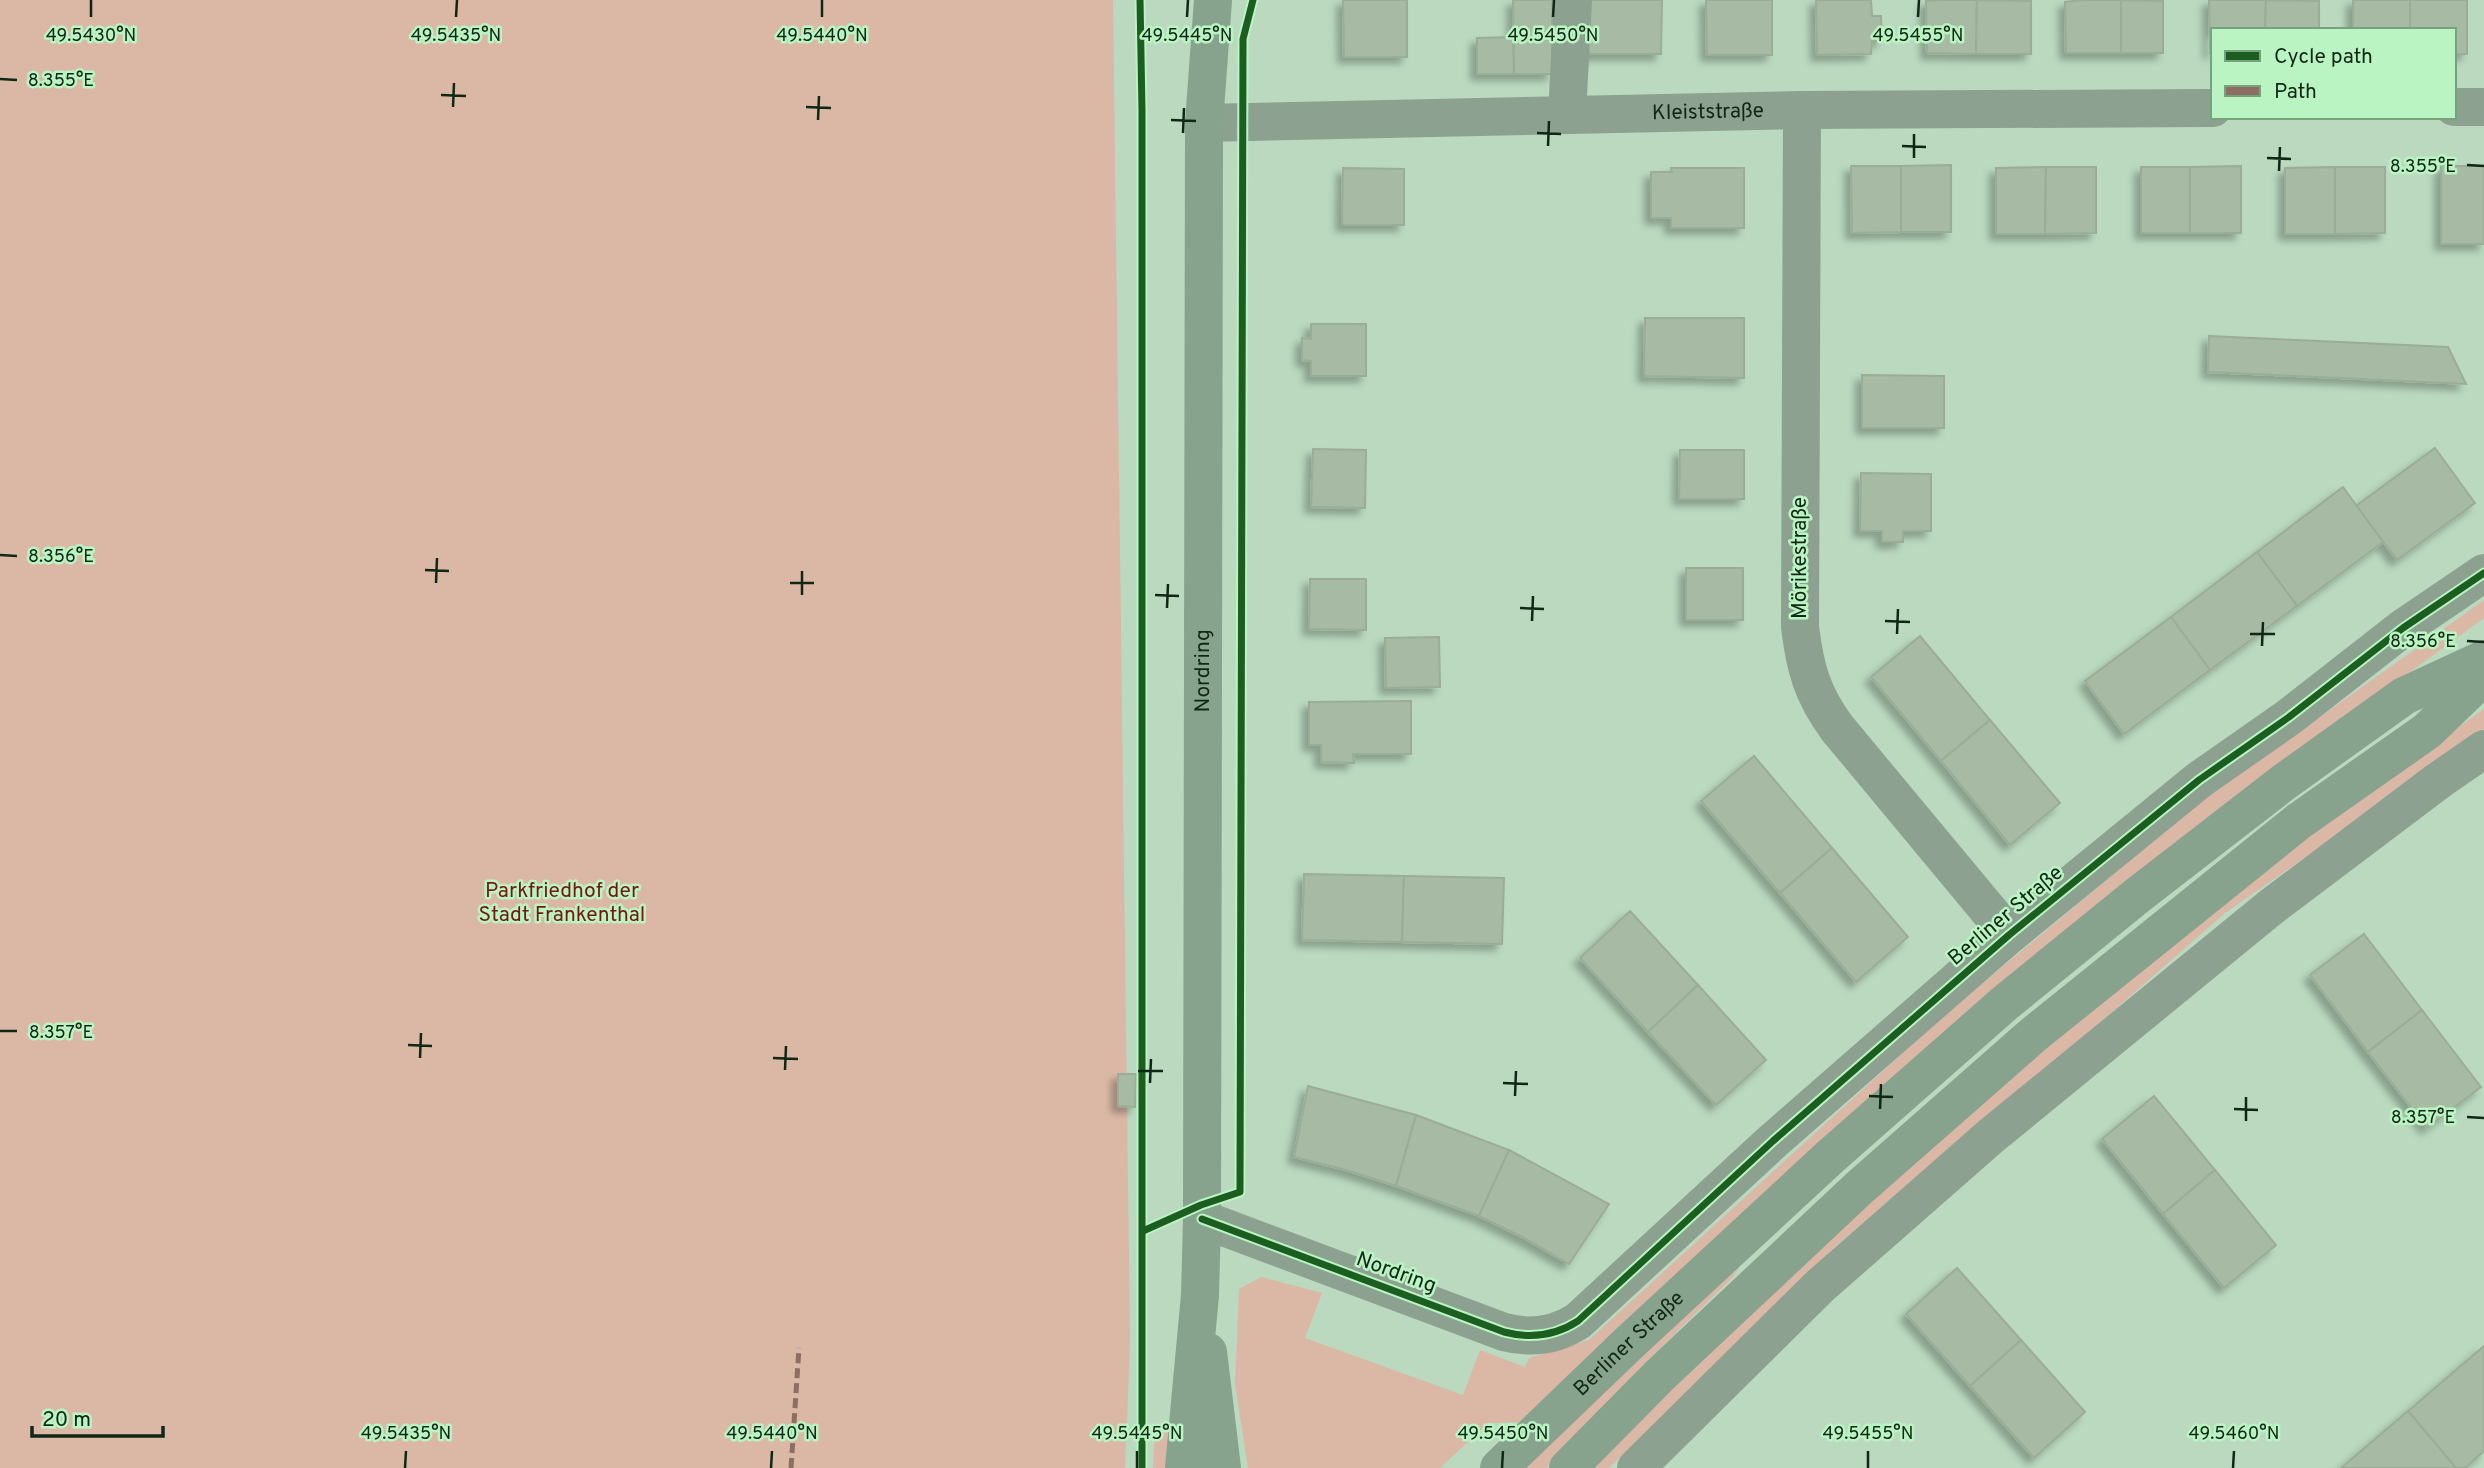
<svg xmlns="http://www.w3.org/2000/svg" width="2484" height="1468" font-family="Overpass,sans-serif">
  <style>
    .green { fill: #dab8a5 }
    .building { fill: #a7baa3; stroke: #9aad96; stroke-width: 2; filter: url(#shadow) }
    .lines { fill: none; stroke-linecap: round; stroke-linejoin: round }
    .minor { stroke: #8ca18f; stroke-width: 38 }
    .major { stroke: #87a28d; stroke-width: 38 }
    .quiet { stroke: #8d6e63; stroke-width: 5; stroke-dasharray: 10 5; stroke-linecap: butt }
    .cycleway-casing { stroke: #baf4c3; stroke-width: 11 }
    .cycleway { stroke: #1b5e20; stroke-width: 7 }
    .ticks { fill: none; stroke: #102715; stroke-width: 2.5 }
    .labels { text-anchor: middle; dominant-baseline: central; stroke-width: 5; stroke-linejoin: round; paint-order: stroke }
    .street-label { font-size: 21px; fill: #102715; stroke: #baf4c3 }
    .park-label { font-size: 21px; fill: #77150f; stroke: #baf4c3 }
    .ticks-label { font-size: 18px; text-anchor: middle; fill: #102715; stroke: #baf4c3; stroke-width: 5; stroke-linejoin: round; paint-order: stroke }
  </style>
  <defs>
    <filter id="shadow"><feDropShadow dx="-6" dy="6" stdDeviation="3.5" flood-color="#0004"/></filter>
  </defs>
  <rect width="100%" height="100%" fill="#bad9bf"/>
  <g class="green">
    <path d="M 0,0 L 1113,0 L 1130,1343 L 1125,1468 L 0,1468 Z"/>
    <path d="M 2484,600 L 2484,618 L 2335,727 L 1526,1422 L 1488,1423 L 1440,1468 L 1248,1468 L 1235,1384 L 1239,1289 L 1261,1277 L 1322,1293 L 1305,1338 L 1463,1395 L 1480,1350 L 1525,1367 L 1529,1358 L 1589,1340 L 1941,1018 L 2198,804 Z"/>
    <path d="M 2484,709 L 2484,729 L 2378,807 L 2225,913 L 2070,1049 L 1837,1245 L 1609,1468 L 1588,1468 L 1828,1234 L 2216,902 Z"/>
    <path d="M 1744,1259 L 1733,1277 L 1640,1368 L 1546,1468 L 1521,1468 Z"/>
    <path d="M 1155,1423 L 1181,1424 L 1179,1468 L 1153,1468 Z"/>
  </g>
  <g class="building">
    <path d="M 1343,0 L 1407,0 L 1407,57 L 1344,57 Z"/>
    <path d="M 1513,0 L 1552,0 L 1552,74 L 1514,74 Z"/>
    <path d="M 1583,0 L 1662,0 L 1661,54 L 1583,54 Z"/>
    <path d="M 1706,0 L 1772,0 L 1772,55 L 1707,55 Z"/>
    <path d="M 1816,0 L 1871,0 L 1872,16 L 1881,16 L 1882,41 L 1872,41 L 1871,54 L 1817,55 Z"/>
    <path d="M 1942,0 L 1977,0 L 1976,54 L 1927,53 L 1926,1 Z"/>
    <path d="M 1977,0 L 2031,1 L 2031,54 L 1976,54 Z"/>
    <path d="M 2083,0 L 2121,0 L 2121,53 L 2066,53 L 2065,2 Z"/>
    <path d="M 2121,0 L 2163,1 L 2163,53 L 2121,53 Z"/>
    <path d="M 2209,0 L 2266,0 L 2265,30 L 2213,30 L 2213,53 L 2210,53 Z"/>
    <path d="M 2266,0 L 2319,1 L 2319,30 L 2265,30 Z"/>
    <rect x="2353" y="0" width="57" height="30"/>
    <path d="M 2410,0 L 2467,0 L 2467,54 L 2454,54 L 2454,30 L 2410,30 Z"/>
    <path d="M 1513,37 L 1514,74 L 1477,74 L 1477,38 Z"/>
    <path d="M 1951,165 L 1951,232 L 1901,232 L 1901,166 Z"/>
    <path d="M 1851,166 L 1901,166 L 1901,232 L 1852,233 Z"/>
    <path d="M 2241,166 L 2241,233 L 2190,233 L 2190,167 Z"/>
    <rect x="2441" y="166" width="43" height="78"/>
    <path d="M 2046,167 L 2045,234 L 1996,234 L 1996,168 Z"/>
    <path d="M 2046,167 L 2096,167 L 2096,233 L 2045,234 Z"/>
    <rect x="2141" y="167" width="49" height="66"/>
    <path d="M 2335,167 L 2335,234 L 2285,234 L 2285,168 Z"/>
    <path d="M 2335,167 L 2385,167 L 2385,233 L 2335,234 Z"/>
    <path d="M 1343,168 L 1404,169 L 1404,225 L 1342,225 Z"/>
    <path d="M 1671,168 L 1744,168 L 1744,228 L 1671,228 L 1671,218 L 1651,218 L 1651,172 L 1672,172 Z"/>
    <path d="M 1645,318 L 1744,318 L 1744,378 L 1644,376 Z"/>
    <path d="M 1311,324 L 1366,324 L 1366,376 L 1311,376 L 1311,361 L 1302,360 L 1302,338 L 1311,339 Z"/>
    <path d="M 2209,336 L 2448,347 L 2466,384 L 2208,372 Z"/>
    <path d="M 1862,375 L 1944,376 L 1944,428 L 1862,428 Z"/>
    <path d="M 2435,448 L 2475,503 L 2397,560 L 2356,506 Z"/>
    <path d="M 1313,449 L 1366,450 L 1365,508 L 1311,507 Z"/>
    <path d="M 1680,450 L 1744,450 L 1744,499 L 1679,499 Z"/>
    <path d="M 1861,473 L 1931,474 L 1931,531 L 1903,531 L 1903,542 L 1882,542 L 1882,531 L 1860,531 Z"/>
    <path d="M 2343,487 L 2383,542 L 2297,606 L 2257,552 Z"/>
    <path d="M 2257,552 L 2297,606 L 2210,670 L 2171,617 Z"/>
    <rect x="1686" y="568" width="57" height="52"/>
    <path d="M 1310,579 L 1366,579 L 1366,630 L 1309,629 Z"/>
    <path d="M 2171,617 L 2210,670 L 2124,734 L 2085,681 Z"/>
    <path d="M 1920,636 L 1990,720 L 1941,761 L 1871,677 Z"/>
    <path d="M 1439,637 L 1440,687 L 1386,688 L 1385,638 Z"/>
    <path d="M 1411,701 L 1411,754 L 1353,754 L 1354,763 L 1321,762 L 1321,745 L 1309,745 L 1309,702 Z"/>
    <path d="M 1990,720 L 2060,803 L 2010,845 L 1941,761 Z"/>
    <path d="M 1754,756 L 1832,848 L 1780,893 L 1701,801 Z"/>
    <path d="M 1832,848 L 1908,937 L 1856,982 L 1780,893 Z"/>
    <path d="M 1304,874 L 1404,876 L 1402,942 L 1302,940 Z"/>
    <path d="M 1404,876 L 1504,878 L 1502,944 L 1402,942 Z"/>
    <path d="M 1630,911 L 1698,985 L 1648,1032 L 1580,958 Z"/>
    <path d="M 2364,934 L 2422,1010 L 2368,1052 L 2310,975 Z"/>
    <path d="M 1698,985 L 1766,1060 L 1716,1105 L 1648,1032 Z"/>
    <path d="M 2422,1010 L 2481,1087 L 2427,1128 L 2368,1052 Z"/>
    <path d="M 1118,1074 L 1136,1074 L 1135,1107 L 1118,1106 Z"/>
    <path d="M 1308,1086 L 1416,1115 L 1396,1186 L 1346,1170 L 1294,1157 Z"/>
    <path d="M 2154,1096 L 2215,1170 L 2163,1214 L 2102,1139 Z"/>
    <path d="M 1416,1115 L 1509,1150 L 1479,1216 L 1396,1186 Z"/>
    <path d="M 1509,1150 L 1609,1204 L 1569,1264 L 1524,1238 L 1479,1216 Z"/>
    <path d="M 2215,1170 L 2276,1245 L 2224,1288 L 2163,1214 Z"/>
    <path d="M 1957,1268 L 2021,1340 L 1970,1386 L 1906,1314 Z"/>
    <path d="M 2021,1340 L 2085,1412 L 2034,1458 L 1970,1386 Z"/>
    <path d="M 2484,1346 L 2484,1451 L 2465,1468 L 2456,1468 L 2408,1411 Z"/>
    <path d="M 2408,1411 L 2456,1468 L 2341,1468 Z"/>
  </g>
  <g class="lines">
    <g class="minor">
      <path d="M 2454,107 L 2484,107"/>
      <path d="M 1802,110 L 1800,627 C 1805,668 1812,694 1837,728 L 2009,935"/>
      <path d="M 1567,115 L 1573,0"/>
      <path id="s1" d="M 1204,123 L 1802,110 L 2213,108"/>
      <path d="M 1202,1219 L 1504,1332 C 1531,1339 1555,1336 1578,1321 L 1773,1141 L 2009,935 L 2199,780 L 2289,717 L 2403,628 L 2484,573"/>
      <path d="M 1636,1468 L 1820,1286 L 1991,1136 L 2271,907 L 2438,781 L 2484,749"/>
    </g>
    <g class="major">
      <path d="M 1208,1352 L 1222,1468"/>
      <path id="s2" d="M 1184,1468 L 1200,1295 L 1202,1219 L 1204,123 L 1213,0"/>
      <path id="s3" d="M 1499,1468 L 1629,1343 L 1830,1157 L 2005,1003 L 2138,895 L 2284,782 L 2404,696 L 2484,659"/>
      <path d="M 1568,1468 L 1661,1374 L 1859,1188 L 2033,1035 L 2299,821 L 2427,731 L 2484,676"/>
    </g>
    <path class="quiet" d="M 791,1468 L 799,1348"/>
    <defs>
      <g id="cycleway">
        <path d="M 1140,0 L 1142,110 L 1142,1468"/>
        <path d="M 1202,1219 L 1504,1332 C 1531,1339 1555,1336 1578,1321 L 1773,1141 L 2009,935 L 2199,780 L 2289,717 L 2403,628 L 2484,573"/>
        <path d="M 1143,1231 L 1201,1205 L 1240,1192 L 1243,39 L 1253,0"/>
      </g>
    </defs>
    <use href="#cycleway" class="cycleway-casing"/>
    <use href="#cycleway" class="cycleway"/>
  </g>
  <path class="ticks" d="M 91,17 L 91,0M 456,17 L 457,0M 822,17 L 822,0M 1187,17 L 1188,0M 1553,17 L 1554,0M 1918,17 L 1919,0M 0,79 L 17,80M 441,95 L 466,96M 453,107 L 454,83M 806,107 L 831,108M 818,120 L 819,96M 1171,120 L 1196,121M 1183,133 L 1184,108M 1537,133 L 1561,134M 1548,146 L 1549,121M 1902,146 L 1926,147M 1914,158 L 1914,134M 2267,158 L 2291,159M 2467,165 L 2484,166M 2279,171 L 2280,147M 0,555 L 17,556M 425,570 L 449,571M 436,583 L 437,558M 790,583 L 814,583M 802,595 L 802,571M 1155,595 L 1179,596M 1167,608 L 1168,584M 1520,608 L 1544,609M 1532,621 L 1533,596M 1885,621 L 1910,622M 1897,634 L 1898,609M 2250,634 L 2275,634M 2467,641 L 2484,642M 2262,646 L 2263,622M 0,1031 L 17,1031M 408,1045 L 432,1046M 420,1058 L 421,1033M 773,1058 L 798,1059M 785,1070 L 786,1046M 1138,1071 L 1163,1071M 1150,1083 L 1151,1059M 1503,1083 L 1528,1084M 1515,1096 L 1516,1071M 1869,1096 L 1893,1097M 1880,1109 L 1881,1084M 2234,1109 L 2258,1110M 2467,1117 L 2484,1118M 2246,1121 L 2246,1097M 405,1468 L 406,1451M 771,1468 L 772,1451M 1137,1468 L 1137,1451M 1502,1468 L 1503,1451M 1868,1468 L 1868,1451M 2233,1468 L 2234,1451"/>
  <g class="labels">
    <g class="street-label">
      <text stroke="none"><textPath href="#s1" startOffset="504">Kleiststraße</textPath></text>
      <text transform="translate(1800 558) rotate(-90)">Mörikestraße</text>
      <text stroke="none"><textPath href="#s2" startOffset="798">Nordring</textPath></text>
      <text transform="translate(2006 916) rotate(-40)">Berliner Straße</text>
      <text transform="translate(1396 1273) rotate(20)">Nordring</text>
      <text stroke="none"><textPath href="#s3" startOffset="180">Berliner Straße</textPath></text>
    </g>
    <g class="park-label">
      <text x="562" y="891">Parkfriedhof der<tspan x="562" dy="24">Stadt Frankenthal</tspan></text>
    </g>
  </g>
  <g class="ticks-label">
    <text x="91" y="41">49.5430°N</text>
    <text x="456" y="41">49.5435°N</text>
    <text x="822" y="41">49.5440°N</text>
    <text x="1187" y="41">49.5445°N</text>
    <text x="1553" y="41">49.5450°N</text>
    <text x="1918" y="41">49.5455°N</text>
    <text x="61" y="86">8.355°E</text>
    <text x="2423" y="172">8.355°E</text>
    <text x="61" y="562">8.356°E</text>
    <text x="2423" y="647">8.356°E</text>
    <text x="61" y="1038">8.357°E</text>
    <text x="2423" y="1123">8.357°E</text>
    <text x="406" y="1439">49.5435°N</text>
    <text x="772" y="1439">49.5440°N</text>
    <text x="1137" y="1439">49.5445°N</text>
    <text x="1503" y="1439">49.5450°N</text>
    <text x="1868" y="1439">49.5455°N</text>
    <text x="2234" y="1439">49.5460°N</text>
  </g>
  <rect x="2211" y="28" width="245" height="91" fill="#baf4c3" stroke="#76a27d" stroke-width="2"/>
  <rect x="2225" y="51" width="35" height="10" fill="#1b5e20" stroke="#76a27d" stroke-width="2"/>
  <text x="2274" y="63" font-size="21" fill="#102715">Cycle path</text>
  <rect x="2225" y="86" width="35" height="10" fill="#8d6e63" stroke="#76a27d" stroke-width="2"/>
  <text x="2274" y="98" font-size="21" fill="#102715">Path</text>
  <path d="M32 1426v10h131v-10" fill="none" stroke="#102715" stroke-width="3.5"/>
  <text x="42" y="1426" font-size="21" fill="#102715" stroke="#baf4c3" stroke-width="5" paint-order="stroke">20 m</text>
</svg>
